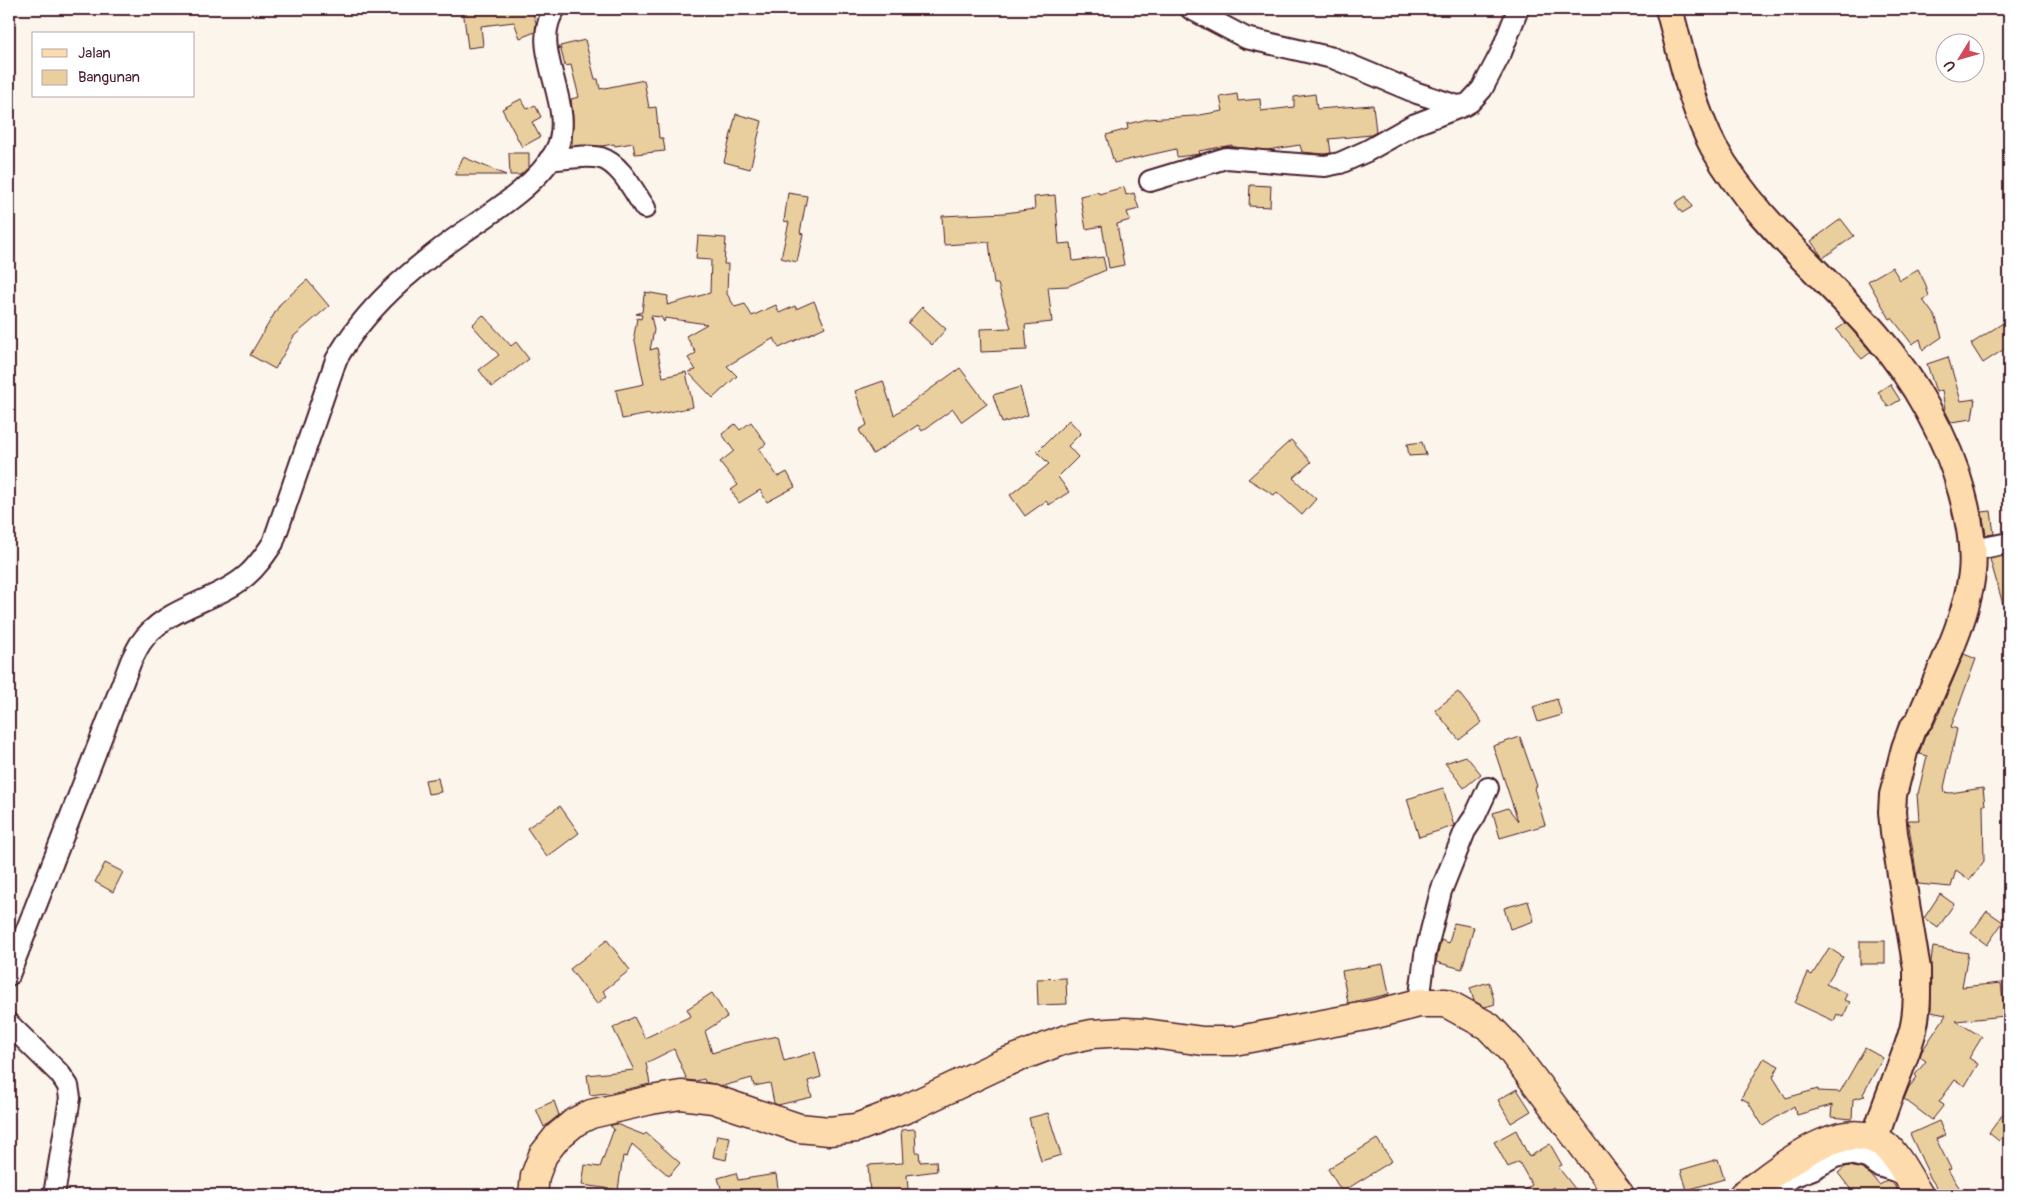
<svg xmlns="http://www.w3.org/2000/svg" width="2018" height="1204" font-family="Pangolin,sans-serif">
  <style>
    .building { fill: #eacf9e; stroke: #4a1f2b }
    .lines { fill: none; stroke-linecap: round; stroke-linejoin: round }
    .minor-casing { stroke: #4a1f2b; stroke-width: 24 }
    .major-casing { stroke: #4a1f2b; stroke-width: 30 }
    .highway-casing { stroke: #4a1f2b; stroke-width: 31 }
    .minor { stroke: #fff; stroke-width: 20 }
    .major { stroke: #fedbac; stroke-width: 26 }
    .highway { stroke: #fedbac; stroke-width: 28 }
  </style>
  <rect width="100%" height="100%" fill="#fbf5ec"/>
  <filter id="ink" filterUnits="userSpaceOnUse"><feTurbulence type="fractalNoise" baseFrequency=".02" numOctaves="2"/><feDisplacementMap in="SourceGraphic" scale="10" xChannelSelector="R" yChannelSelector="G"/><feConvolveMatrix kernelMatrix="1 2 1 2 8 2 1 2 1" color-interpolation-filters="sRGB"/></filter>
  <g filter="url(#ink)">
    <g class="building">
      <path d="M 463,9 L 531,9 L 536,22 L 535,32 L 520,38 L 514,22 L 481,26 L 483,46 L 468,48 Z"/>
      <path d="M 585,40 L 595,79 L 598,79 L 600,89 L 644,80 L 649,108 L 656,107 L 659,138 L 663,138 L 665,151 L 635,154 L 633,143 L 615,146 L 614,144 L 602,146 L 572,146 L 573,117 L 571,99 L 579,97 L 571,65 L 565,66 L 560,46 Z"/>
      <path d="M 1237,94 L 1238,101 L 1260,99 L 1261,111 L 1294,107 L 1294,97 L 1315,94 L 1317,109 L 1373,105 L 1376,132 L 1371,135 L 1329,139 L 1331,153 L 1324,154 L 1302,152 L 1300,145 L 1267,150 L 1232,147 L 1232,145 L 1199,151 L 1200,154 L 1177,157 L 1176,149 L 1114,163 L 1106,135 L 1128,129 L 1127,124 L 1148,119 L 1194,116 L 1223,111 L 1220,97 Z"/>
      <path d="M 521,99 L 527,109 L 535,105 L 541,117 L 532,122 L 540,137 L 522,147 L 502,109 Z"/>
      <path d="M 736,114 L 762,121 L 750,169 L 724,162 Z"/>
      <path d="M 509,153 L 529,153 L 529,167 L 520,175 L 510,175 Z"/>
      <path d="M 463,157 L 506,175 L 455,175 Z"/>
      <path d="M 1250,185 L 1271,186 L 1270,207 L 1249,206 Z"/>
      <path d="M 1124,187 L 1126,195 L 1134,193 L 1139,209 L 1127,212 L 1130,220 L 1117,224 L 1124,265 L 1109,268 L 1102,226 L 1086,229 L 1080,196 L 1098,192 L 1099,194 Z"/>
      <path d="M 788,193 L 807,196 L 800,233 L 803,234 L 797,262 L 781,258 L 789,222 L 784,221 Z"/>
      <path d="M 1055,195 L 1059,244 L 1071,243 L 1073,261 L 1103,257 L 1106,270 L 1068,286 L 1048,287 L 1052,322 L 1025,325 L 1027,350 L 981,352 L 980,329 L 1011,328 L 998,284 L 994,284 L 989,242 L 944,245 L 942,216 L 1005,213 L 1035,209 L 1034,197 Z"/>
      <path d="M 1686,196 L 1692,207 L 1682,213 L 1675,203 Z"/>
      <path d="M 1841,219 L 1854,236 L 1823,258 L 1811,241 Z"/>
      <path d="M 698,236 L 726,238 L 724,264 L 728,264 L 727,294 L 735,307 L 745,304 L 752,316 L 776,305 L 779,313 L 795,306 L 796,309 L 814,301 L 825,327 L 779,348 L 774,338 L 727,366 L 737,376 L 713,398 L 688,372 L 696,370 L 688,358 L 696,353 L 686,336 L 707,324 L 665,318 L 664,322 L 661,317 L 651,316 L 654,330 L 650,350 L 657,348 L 663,377 L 686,372 L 693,407 L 650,416 L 650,414 L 622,419 L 616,390 L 644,384 L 634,336 L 637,318 L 641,319 L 642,315 L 636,314 L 642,312 L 644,295 L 646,295 L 645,292 L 668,296 L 667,305 L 710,293 L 711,260 L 696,259 Z"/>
      <path d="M 1892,267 L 1900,280 L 1918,269 L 1925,283 L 1929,296 L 1923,300 L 1936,318 L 1942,337 L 1923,350 L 1920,339 L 1912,344 L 1892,318 L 1890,319 L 1868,281 Z"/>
      <path d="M 307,280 L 329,306 L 294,336 L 275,369 L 250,355 L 280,304 Z"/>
      <path d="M 922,307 L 946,329 L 932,345 L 908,323 Z"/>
      <path d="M 483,315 L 511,346 L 516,342 L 529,359 L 492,387 L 479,370 L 499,355 L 472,325 Z"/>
      <path d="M 2009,319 L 2009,346 L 1983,363 L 1971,344 Z"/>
      <path d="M 1846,323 L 1871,352 L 1862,359 L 1836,330 Z"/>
      <path d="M 1948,357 L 1961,401 L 1975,399 L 1972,419 L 1951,422 L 1945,410 L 1942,390 L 1936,392 L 1927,364 Z"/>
      <path d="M 960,368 L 987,404 L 962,422 L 953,409 L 922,431 L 918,425 L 873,454 L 859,430 L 867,425 L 855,391 L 883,381 L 894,415 Z"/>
      <path d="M 1890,384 L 1900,400 L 1888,407 L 1878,392 Z"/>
      <path d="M 1020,387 L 1028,415 L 1002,423 L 993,395 Z"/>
      <path d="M 1069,420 L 1081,433 L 1068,446 L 1078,457 L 1058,477 L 1069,492 L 1049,505 L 1046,501 L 1025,516 L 1010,495 L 1049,464 L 1037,452 Z"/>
      <path d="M 751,422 L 766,444 L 759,449 L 778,477 L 787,472 L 795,487 L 767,502 L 760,490 L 739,503 L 731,490 L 738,485 L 720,462 L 734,451 L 722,434 L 735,424 L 740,430 Z"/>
      <path d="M 1291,440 L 1311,462 L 1293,478 L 1316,499 L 1302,515 L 1277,492 L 1274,495 L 1248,479 Z"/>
      <path d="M 1422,442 L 1426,455 L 1409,456 L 1407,444 Z"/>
      <path d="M 1991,511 L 1994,534 L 1986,535 L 1982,512 Z"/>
      <path d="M 2009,555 L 2009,615 L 2006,615 L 1990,559 Z"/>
      <path d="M 1964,654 L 1976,659 L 1951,727 L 1957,729 L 1943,792 L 1950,793 L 1983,788 L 1985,805 L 1983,805 L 1984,861 L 1970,880 L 1956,870 L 1951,887 L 1918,884 L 1908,820 L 1919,820 L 1917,794 L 1918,794 L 1927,756 L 1919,754 L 1925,736 L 1934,725 Z"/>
      <path d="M 1458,692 L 1482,722 L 1459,740 L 1435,710 Z"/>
      <path d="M 1557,699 L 1562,715 L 1538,722 L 1533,707 Z"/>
      <path d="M 1520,737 L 1537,786 L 1534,788 L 1545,825 L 1500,838 L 1493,813 L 1508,808 L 1518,821 L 1493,746 Z"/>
      <path d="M 1466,756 L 1481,774 L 1464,788 L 1445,763 Z"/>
      <path d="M 438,778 L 441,792 L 428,794 L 425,780 Z"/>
      <path d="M 1443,788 L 1454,826 L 1419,837 L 1407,799 Z"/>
      <path d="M 560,806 L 579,833 L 547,857 L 527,828 Z"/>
      <path d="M 105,863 L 123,872 L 113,892 L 95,882 Z"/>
      <path d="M 1940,894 L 1954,904 L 1938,928 L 1924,918 Z"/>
      <path d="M 1528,901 L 1534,921 L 1510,929 L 1504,908 Z"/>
      <path d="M 1987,911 L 2003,922 L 1987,945 L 1971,933 Z"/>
      <path d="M 1454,923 L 1474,927 L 1462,969 L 1436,962 L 1441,940 L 1449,943 Z"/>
      <path d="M 607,940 L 630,970 L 603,991 L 607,996 L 597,1004 L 570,969 Z"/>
      <rect x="1860" y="941" width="25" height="23"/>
      <path d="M 1933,947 L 1968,953 L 1962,987 L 2001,983 L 2005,1016 L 1956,1021 L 1982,1037 L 1969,1058 L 1978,1064 L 1965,1086 L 1955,1080 L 1939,1102 L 1944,1105 L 1932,1120 L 1904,1099 L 1909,1087 L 1917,1077 L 1915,1075 L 1926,1061 L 1920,1057 L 1922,1051 L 1946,1015 L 1931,1012 L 1931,961 Z"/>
      <path d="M 1829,948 L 1843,957 L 1826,984 L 1847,994 L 1844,1000 L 1850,1002 L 1843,1017 L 1837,1014 L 1834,1021 L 1795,1003 L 1808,973 L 1812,975 Z"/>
      <path d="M 1383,964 L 1389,994 L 1348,1003 L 1342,971 Z"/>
      <path d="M 1066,978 L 1067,1004 L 1038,1005 L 1037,979 Z"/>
      <path d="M 1489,982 L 1495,1004 L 1485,1007 L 1474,1001 L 1470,988 Z"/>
      <path d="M 712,993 L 727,1017 L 705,1031 L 712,1053 L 744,1043 L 778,1036 L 784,1061 L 815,1052 L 821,1077 L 808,1081 L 812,1097 L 778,1105 L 774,1103 L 770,1083 L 754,1086 L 752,1078 L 723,1086 L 705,1082 L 704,1079 L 696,1081 L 687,1080 L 674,1049 L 646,1063 L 650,1084 L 615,1092 L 590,1095 L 587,1075 L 634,1070 L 613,1028 L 634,1017 L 645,1038 L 691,1016 L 687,1009 Z"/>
      <path d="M 1865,1048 L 1883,1058 L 1863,1094 L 1865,1096 L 1853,1099 L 1852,1119 L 1831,1117 L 1832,1105 L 1797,1115 L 1794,1106 L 1763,1126 L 1748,1102 L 1741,1098 L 1764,1058 L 1779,1066 L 1773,1077 L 1786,1098 L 1818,1089 L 1818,1091 L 1840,1092 Z"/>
      <path d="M 1517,1089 L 1531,1111 L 1511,1123 L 1498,1100 Z"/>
      <path d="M 554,1101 L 559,1115 L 544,1127 L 536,1109 Z"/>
      <path d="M 2009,1106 L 2009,1128 L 1999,1141 L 1989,1133 Z"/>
      <path d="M 1048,1113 L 1061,1155 L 1041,1161 L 1029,1118 Z"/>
      <path d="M 1939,1121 L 1945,1135 L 1936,1139 L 1951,1169 L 1948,1170 L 1964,1195 L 1942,1195 L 1931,1179 L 1910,1134 Z"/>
      <path d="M 616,1124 L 644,1135 L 646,1133 L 680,1163 L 669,1176 L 632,1144 L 627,1157 L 623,1156 L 618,1190 L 582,1185 L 585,1165 L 600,1167 L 614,1129 L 610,1126 Z"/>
      <path d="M 915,1129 L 916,1152 L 919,1152 L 920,1162 L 936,1161 L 937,1171 L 907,1175 L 908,1190 L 870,1193 L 868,1165 L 903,1163 L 901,1130 Z"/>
      <path d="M 1516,1130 L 1529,1157 L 1550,1144 L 1562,1165 L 1558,1167 L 1580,1195 L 1559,1195 L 1553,1187 L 1541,1195 L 1517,1195 L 1532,1185 L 1519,1162 L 1508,1167 L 1494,1142 Z"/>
      <path d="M 717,1135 L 730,1137 L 726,1160 L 713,1157 Z"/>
      <path d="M 1377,1139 L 1392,1161 L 1342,1192 L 1328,1169 Z"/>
      <path d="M 1718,1159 L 1724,1179 L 1687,1190 L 1681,1170 Z"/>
      <path d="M 1850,1166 L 1862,1169 L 1871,1175 L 1879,1185 L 1887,1181 L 1893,1183 L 1900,1195 L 1855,1195 L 1838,1173 L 1845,1167 Z"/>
      <path d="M 736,1173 L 738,1180 L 776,1174 L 779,1195 L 723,1195 L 718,1178 Z"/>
    </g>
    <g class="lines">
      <defs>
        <g id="minor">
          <path d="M 1191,9 L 1246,38 L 1333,58 L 1417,93 L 1457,106 L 1465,105 L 1470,102 L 1482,89 L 1501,53 L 1518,9"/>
          <path d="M 549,160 C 565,159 585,154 601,158 C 621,164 634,192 645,208"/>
          <path d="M 1150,181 L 1226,158 L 1310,165 L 1325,166 L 1340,163 L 1367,151 L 1413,125 L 1463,106"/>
          <path d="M 1973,550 L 2009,543"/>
          <path d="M 9,975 L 131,661 C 134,655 137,649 140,644 C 164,607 214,603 246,576 C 257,567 265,555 273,543 L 336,360 C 365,308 413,268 461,234 C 491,213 537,185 555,152 C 580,108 526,49 555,9"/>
          <path d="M 1419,1003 L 1425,955 L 1441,891 L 1465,831 L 1475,816 L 1488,788"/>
          <path d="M 9,1024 L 60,1074 L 68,1086 L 70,1098 L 54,1195"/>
          <path d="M 1769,1195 L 1792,1177 L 1813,1169 L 1835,1157 L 1850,1154 L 1867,1158 L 1879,1166 L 1907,1175"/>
        </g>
        <path id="major" d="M 1669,9 C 1682,56 1691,105 1714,148 C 1755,221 1823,273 1877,336 C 1914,379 1948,439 1962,493 C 1969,519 1975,547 1972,573 C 1966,624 1939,672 1920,719 L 1912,729 L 1905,748 L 1893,795 L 1892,812 L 1894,833 L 1917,969 C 1917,988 1918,1010 1913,1030 C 1903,1067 1885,1101 1875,1139"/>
        <g id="highway">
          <path d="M 533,1195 L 535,1176 L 543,1155 L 557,1137 L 575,1122 L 591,1114 L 651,1100 L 681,1095 L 713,1099 L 799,1128 L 829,1131 L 856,1128 L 908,1108 L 1001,1064 L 1064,1040 L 1092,1034 L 1125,1032 L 1145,1033 L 1203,1041 L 1234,1041 L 1376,1014 L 1419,1003 L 1446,1003 L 1488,1026 L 1511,1050 L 1620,1195"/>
          <path d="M 1743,1195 C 1777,1172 1842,1112 1885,1145 C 1896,1153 1911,1182 1919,1195"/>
        </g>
      </defs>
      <use href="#minor" class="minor-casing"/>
      <use href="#major" class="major-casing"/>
      <use href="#highway" class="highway-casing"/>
      <use href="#minor" class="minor"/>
      <use href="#major" class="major"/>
      <use href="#highway" class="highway"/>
    </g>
  </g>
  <rect width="2018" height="1204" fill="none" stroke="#fff" stroke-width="30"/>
  <rect x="15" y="15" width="1988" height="1174" fill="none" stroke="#4a1f2b" stroke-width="2" filter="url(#ink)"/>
  <rect x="32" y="32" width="162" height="65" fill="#ffffff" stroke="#b7a5aa"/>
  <rect x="42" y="49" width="25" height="8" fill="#fedbac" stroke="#b7a5aa"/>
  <text x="78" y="58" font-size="15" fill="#4a1f2b">Jalan</text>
  <rect x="42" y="70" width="25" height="15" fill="#eacf9e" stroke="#b7a5aa"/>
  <text x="78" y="82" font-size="15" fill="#4a1f2b">Bangunan</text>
  <g transform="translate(1960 58) rotate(233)"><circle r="24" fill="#ffffff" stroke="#b7a5aa"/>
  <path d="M0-4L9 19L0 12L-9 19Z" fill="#d1495b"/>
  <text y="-8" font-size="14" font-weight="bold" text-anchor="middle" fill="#4a1f2b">U</text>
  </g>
</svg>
